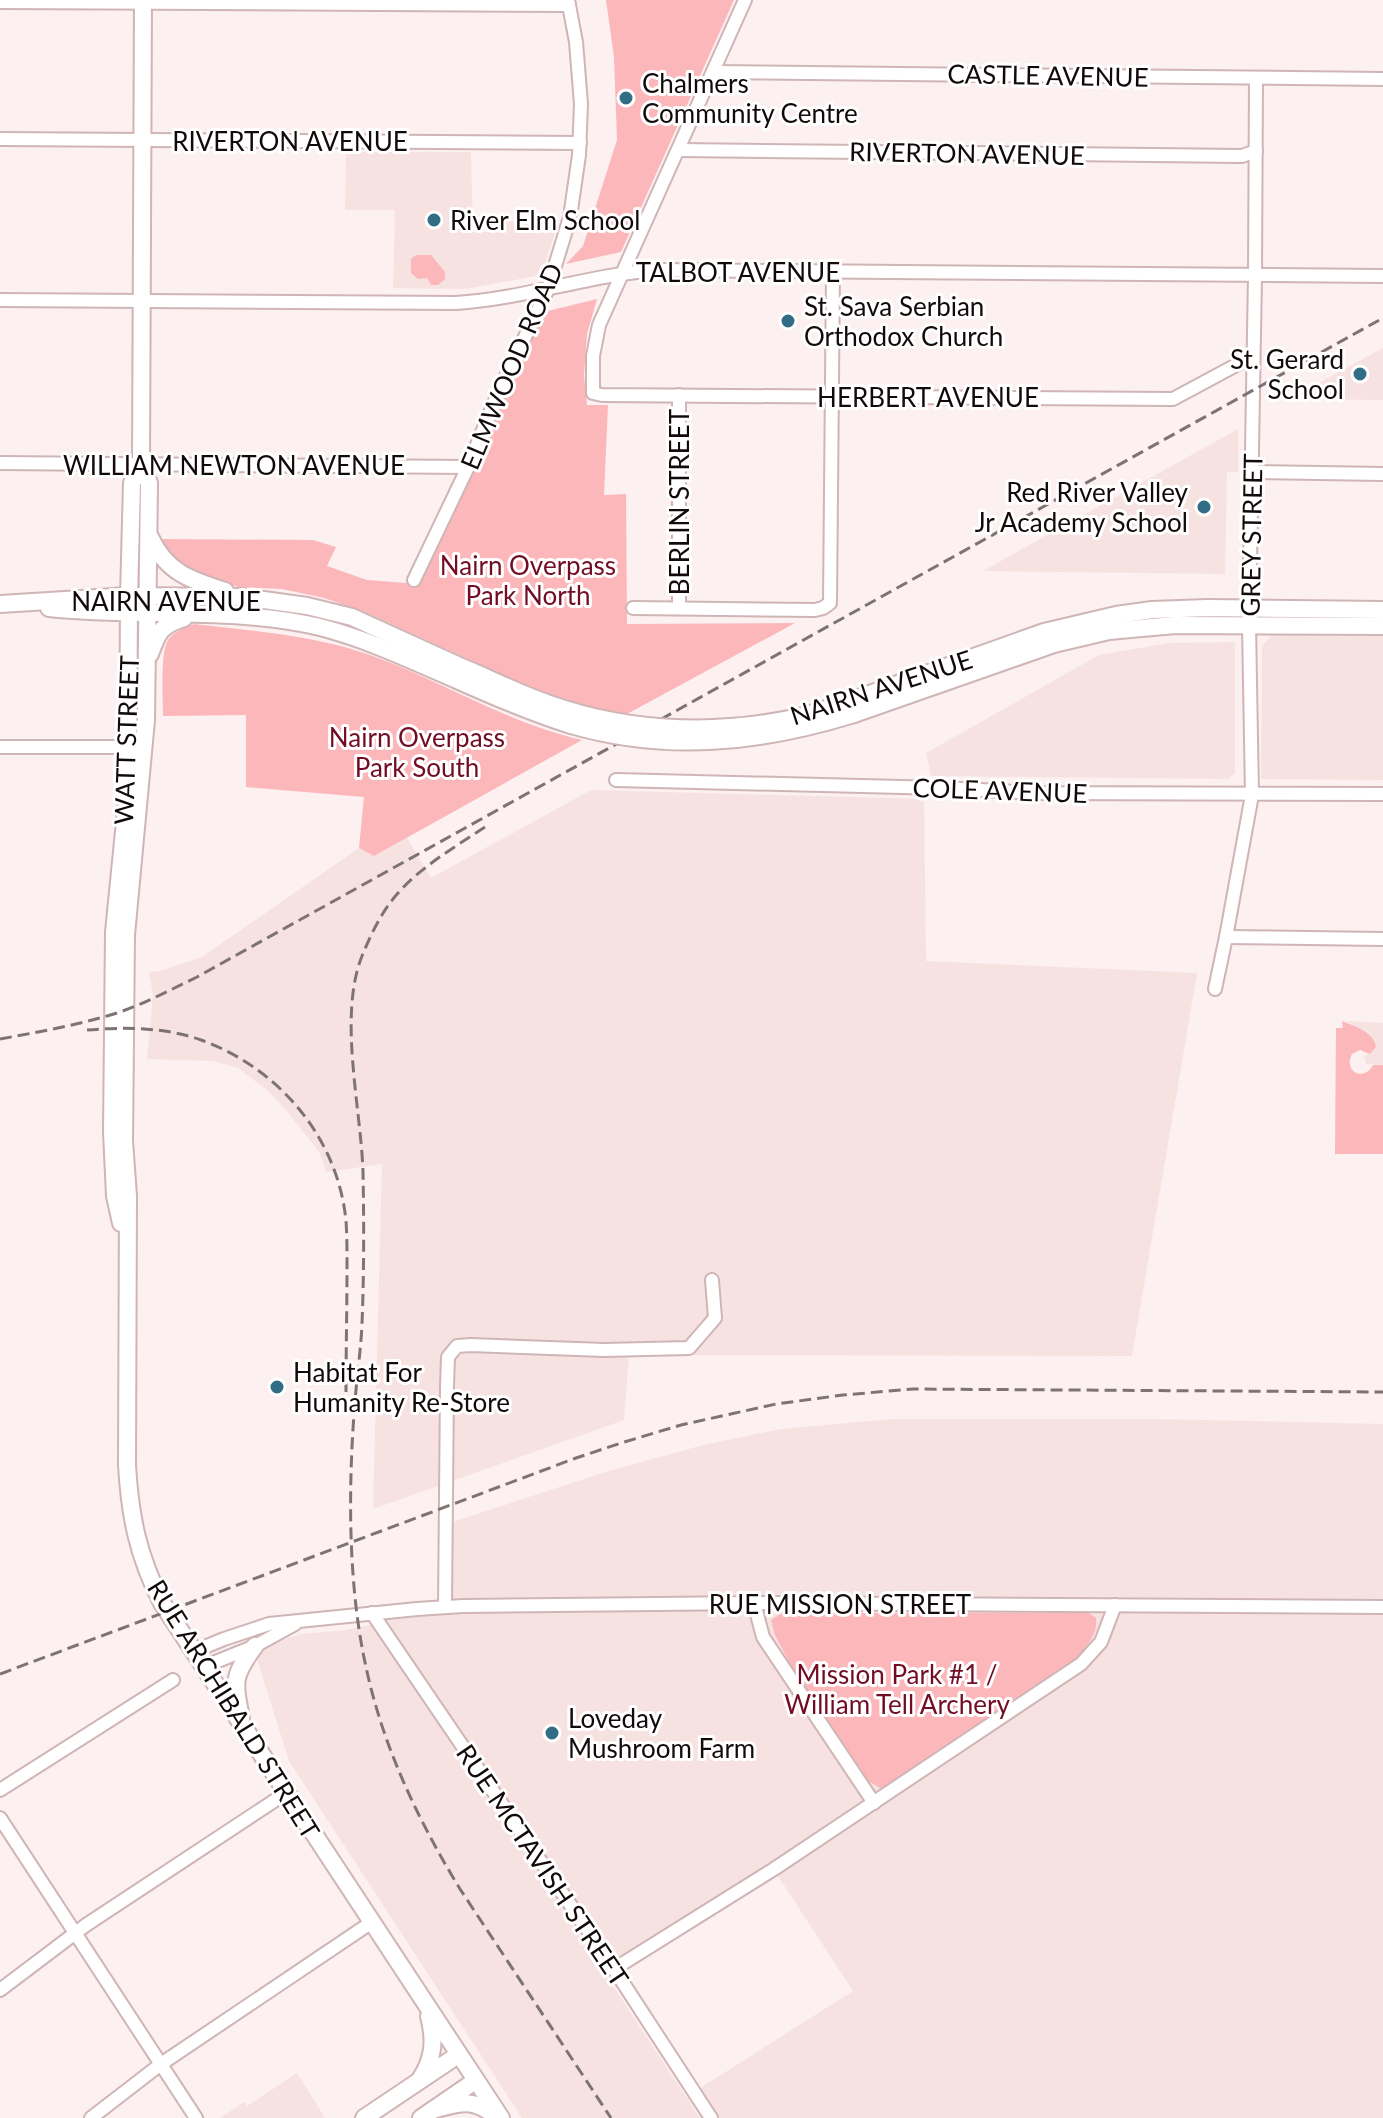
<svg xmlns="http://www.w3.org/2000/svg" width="1383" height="2118" font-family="Lato,sans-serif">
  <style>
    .built { fill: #f7e2e2 }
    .green { fill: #fcb7bb }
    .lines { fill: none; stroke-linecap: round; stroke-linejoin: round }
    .minor-casing { stroke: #d0b5b6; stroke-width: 16 }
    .major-casing { stroke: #d0b5b6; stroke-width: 20 }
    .minor { stroke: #fff; stroke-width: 12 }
    .major { stroke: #fff; stroke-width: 16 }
    .rail { stroke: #7d7374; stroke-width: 3; stroke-dasharray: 12 6; stroke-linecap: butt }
    .major-bridge-casing { stroke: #d0b5b6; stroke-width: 20; stroke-linecap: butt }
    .major-bridge { stroke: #fff; stroke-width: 16 }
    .poi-dot { fill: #316e85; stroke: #fff; stroke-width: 3 }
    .labels { text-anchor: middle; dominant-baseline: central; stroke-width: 6; stroke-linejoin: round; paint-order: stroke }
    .street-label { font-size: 26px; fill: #120a0a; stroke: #fff }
    .poi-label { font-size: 26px; fill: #120a0a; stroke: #fff; text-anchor: start }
    .park-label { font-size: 26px; fill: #720c24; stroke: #fff }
  </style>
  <rect width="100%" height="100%" fill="#fcf0f1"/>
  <g class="built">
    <path d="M 346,152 L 471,152 L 473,232 L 492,232 L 492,221 L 559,221 L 541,275 L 466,289 L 393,288 L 395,210 L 345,210 Z"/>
    <path d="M 1383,348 L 1383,400 L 1289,399 Z"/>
    <path d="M 1238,429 L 1238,472 L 1227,472 L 1225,574 L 983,571 Z"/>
    <path d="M 1272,635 L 1383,636 L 1383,780 L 1261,779 L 1262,646 Z"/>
    <path d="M 1235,642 L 1235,773 L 1228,779 L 931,776 L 926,753 L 1099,655 L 1169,643 Z"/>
    <path d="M 591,790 L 924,799 L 926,961 L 1197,973 L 1132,1356 L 629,1355 L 624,1420 L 373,1509 L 382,1164 L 326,1172 L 320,1153 L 286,1110 L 267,1090 L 238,1068 L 213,1061 L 147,1059 L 153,995 L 149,972 L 160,971 L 202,957 L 359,848 L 374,856 L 407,838 L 431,878 Z"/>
    <path d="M 1346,1021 L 1383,1023 L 1383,1065 L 1366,1064 L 1364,1057 L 1374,1050 L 1369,1033 Z"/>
    <path d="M 892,1419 L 1154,1419 L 1383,1424 L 1383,2118 L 711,2118 L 694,2092 L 853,1991 L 774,1870 L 614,1969 L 372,1613 L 447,1609 L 449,1523 L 609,1471 L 703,1445 L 781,1429 Z"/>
    <path d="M 375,1624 L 700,2118 L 522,2118 L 289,1761 L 256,1656 L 274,1643 L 301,1634 L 346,1630 Z"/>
    <path d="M 297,2073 L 325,2118 L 220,2118 L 244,2102 L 247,2106 Z"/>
  </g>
  <g class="green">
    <path d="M 606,0 L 734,0 L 621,252 L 566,264 L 583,246 L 617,140 L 614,57 Z"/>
    <path d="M 416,255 L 431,255 L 445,272 L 445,279 L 438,285 L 431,285 L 427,278 L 418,279 L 411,273 L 411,259 Z"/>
    <path d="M 597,299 L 587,334 L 584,375 L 587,405 L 608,405 L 604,495 L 626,494 L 627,624 L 795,623 L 627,714 L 591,708 L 547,695 L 365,612 L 324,598 L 282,589 L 238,587 L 207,577 L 178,562 L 165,551 L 161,539 L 313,540 L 336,547 L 327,566 L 367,580 L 419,584 L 544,312 Z"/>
    <path d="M 194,624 C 255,631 315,635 373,656 C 444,682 507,723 582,740 L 374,856 L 359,848 L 364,797 L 246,787 L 246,715 L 163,716 C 163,699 160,653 168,640 C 174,631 184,628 194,624 Z"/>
    <path d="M 1342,1021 C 1355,1026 1374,1032 1376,1047 L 1370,1054 L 1360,1050 L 1352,1054 C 1343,1072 1364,1082 1373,1065 L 1383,1065 L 1383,1154 L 1335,1154 L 1336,1028 L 1343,1028 Z"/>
    <path d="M 782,1613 L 1089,1613 L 1096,1618 C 1098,1634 1088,1644 1079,1656 L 887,1786 L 880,1788 L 868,1781 L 789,1662 L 775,1635 L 771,1620 Z"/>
  </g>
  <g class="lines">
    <defs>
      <g id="minor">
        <path d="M 745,0 L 599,325 L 593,356 L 593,393 L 602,395 L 1173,399 L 1253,356"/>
        <path d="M 0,2 L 569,5"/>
        <path d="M 713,72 L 1383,79"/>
        <path d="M 0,139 L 580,143"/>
        <path d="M 678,150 L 1242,156 L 1256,151"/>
        <path d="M 0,300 L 456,303 C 523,299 588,275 656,270 L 1383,276"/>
        <path d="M 0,463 L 468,467"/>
        <path d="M 1252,472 L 1383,474"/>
        <path d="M 414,580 L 468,467 L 499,391 L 548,289 L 570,217 L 579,155 L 581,104 L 576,42 L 568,0"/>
        <path d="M 633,608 L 815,610 L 823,608 L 830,603 L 833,271"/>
        <path d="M 679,608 L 679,395"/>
        <path d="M 0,747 L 137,747"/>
        <path d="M 616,780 L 942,788 L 1035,793 L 1383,794"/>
        <path d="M 1226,937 L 1383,939"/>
        <path d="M 1215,989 L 1226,937 L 1252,795 L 1249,625 L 1255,275 L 1256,78"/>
        <path d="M 754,1603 L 763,1637 L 874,1803"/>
        <path d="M 445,1607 L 447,1386 L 448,1357 L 457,1346 L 471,1345 L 604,1350 L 689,1348 L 715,1318 L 712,1280"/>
        <path d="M 372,1613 L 614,1969 L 711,2118"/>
        <path d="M 195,1654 L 207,1646 L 224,1639 L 269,1624 L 417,1609 L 463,1606 L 754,1603 L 1383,1607"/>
        <path d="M 203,1667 L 255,1646 L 295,1624"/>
        <path d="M 0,1790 L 173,1680"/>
        <path d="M 0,1818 L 196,2118"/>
        <path d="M 614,1969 L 774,1869 L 1081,1664 L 1101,1642 L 1115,1605"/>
        <path d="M 0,1990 L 86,1925 L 286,1793"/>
        <path d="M 91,2118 L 161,2064 L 372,1922"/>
      </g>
      <g id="major">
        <path d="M 143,0 L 141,464 L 149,483 L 146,720 L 126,935 L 124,1141 L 128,1196 L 127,1465 C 130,1517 138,1556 162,1603 L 501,2118"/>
        <path d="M 150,537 C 166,572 190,580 225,591"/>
        <path d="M 0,604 L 129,596 L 242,597 L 307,606 L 352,617 L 464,668"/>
        <path d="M 49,608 C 139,618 231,606 320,627 C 367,639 413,661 457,680"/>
        <path d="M 150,654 C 158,632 161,625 184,618"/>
        <path d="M 850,701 L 1044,632 L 1116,615 L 1152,610 L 1207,608 L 1383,610"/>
        <path d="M 854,714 L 1054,644 L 1109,631 L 1175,625 L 1383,626"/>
        <path d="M 121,1223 L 115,1196 L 112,1132 L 114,932 L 128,791 L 129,596 L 132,483 L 141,464"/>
        <path d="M 241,1718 C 234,1682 232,1676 255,1646"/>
        <path d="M 421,2078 C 434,2058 435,2039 429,2016"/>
        <path d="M 433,2110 C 458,2103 473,2097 495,2116"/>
        <path d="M 364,2118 L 458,2055"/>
        <path d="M 421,2118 L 475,2081"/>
      </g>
    </defs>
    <use href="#minor" class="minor-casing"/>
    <use href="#major" class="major-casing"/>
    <use href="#minor" class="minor"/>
    <use href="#major" class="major"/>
    <g class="rail">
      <path d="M 485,827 C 455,847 422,866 398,893 C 382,911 371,934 362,956 C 338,1016 361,1108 363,1172 C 364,1222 364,1274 362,1324 C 361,1346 358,1368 356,1390 C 348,1477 347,1582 366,1667 C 383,1747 418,1820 460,1889 L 611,2118"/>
      <path d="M 87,1030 C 124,1027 165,1027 201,1040 C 279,1068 338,1138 346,1221 C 347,1235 347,1250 347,1264 C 347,1307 346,1350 346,1392"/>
      <path d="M 0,1039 C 39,1032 78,1025 117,1013 C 144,1004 170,990 197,977 L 1383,318"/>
      <path d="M 0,1674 L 576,1458 L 621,1443 L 681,1425 L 776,1404 L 843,1395 L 913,1389 L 1383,1392"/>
    </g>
    <defs>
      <g id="major-bridge">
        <path d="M 464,668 C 486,677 508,688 531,697 C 617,732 713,737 803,716 C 819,712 834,706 850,701"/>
        <path d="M 457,680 C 495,697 532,713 571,725 C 668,753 760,743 854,714"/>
      </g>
    </defs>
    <use href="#major-bridge" class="major-bridge-casing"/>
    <use href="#major-bridge" class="major-bridge"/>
  </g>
  <g class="poi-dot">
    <circle cx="626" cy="98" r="8"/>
    <circle cx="434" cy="220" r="8"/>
    <circle cx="788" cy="321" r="8"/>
    <circle cx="1360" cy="374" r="8"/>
    <circle cx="1204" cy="507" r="8"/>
    <circle cx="277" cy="1387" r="8"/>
    <circle cx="552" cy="1733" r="8"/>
  </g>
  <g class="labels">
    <g class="street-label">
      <text transform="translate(1048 75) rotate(1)">CASTLE AVENUE</text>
      <text x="290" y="141">RIVERTON AVENUE</text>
      <text transform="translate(967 153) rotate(1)">RIVERTON AVENUE</text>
      <text x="738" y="272">TALBOT AVENUE</text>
      <text transform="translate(511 366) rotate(-67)">ELMWOOD ROAD</text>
      <text x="928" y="397">HERBERT AVENUE</text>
      <text x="234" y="465">WILLIAM NEWTON AVENUE</text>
      <text transform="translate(679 502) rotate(-90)">BERLIN STREET</text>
      <text transform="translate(1251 535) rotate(-89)">GREY STREET</text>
      <text x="166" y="601">NAIRN AVENUE</text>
      <text transform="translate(881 687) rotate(-18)">NAIRN AVENUE</text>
      <text transform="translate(126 740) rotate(-88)">WATT STREET</text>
      <text transform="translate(1000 790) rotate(2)">COLE AVENUE</text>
      <text x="840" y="1604">RUE MISSION STREET</text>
      <text transform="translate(234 1709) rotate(58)">RUE ARCHIBALD STREET</text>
      <text transform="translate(543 1865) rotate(56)">RUE MCTAVISH STREET</text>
    </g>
    <g class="poi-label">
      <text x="642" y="83">Chalmers<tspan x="642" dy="30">Community Centre</tspan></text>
      <text x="450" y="220">River Elm School</text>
      <text x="804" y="306">St. Sava Serbian<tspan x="804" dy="30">Orthodox Church</tspan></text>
      <text x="1344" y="359" text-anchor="end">St. Gerard<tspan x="1344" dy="30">School</tspan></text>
      <text x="1188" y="492" text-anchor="end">Red River Valley<tspan x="1188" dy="30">Jr Academy School</tspan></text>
      <text x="293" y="1372">Habitat For<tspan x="293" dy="30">Humanity Re-Store</tspan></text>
      <text x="568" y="1718">Loveday<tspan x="568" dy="30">Mushroom Farm</tspan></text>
    </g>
    <g class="park-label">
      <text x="528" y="565">Nairn Overpass<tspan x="528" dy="30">Park North</tspan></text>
      <text x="417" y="737">Nairn Overpass<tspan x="417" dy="30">Park South</tspan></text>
      <text x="897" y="1674">Mission Park #1 /<tspan x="897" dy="30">William Tell Archery</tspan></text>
    </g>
  </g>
</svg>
